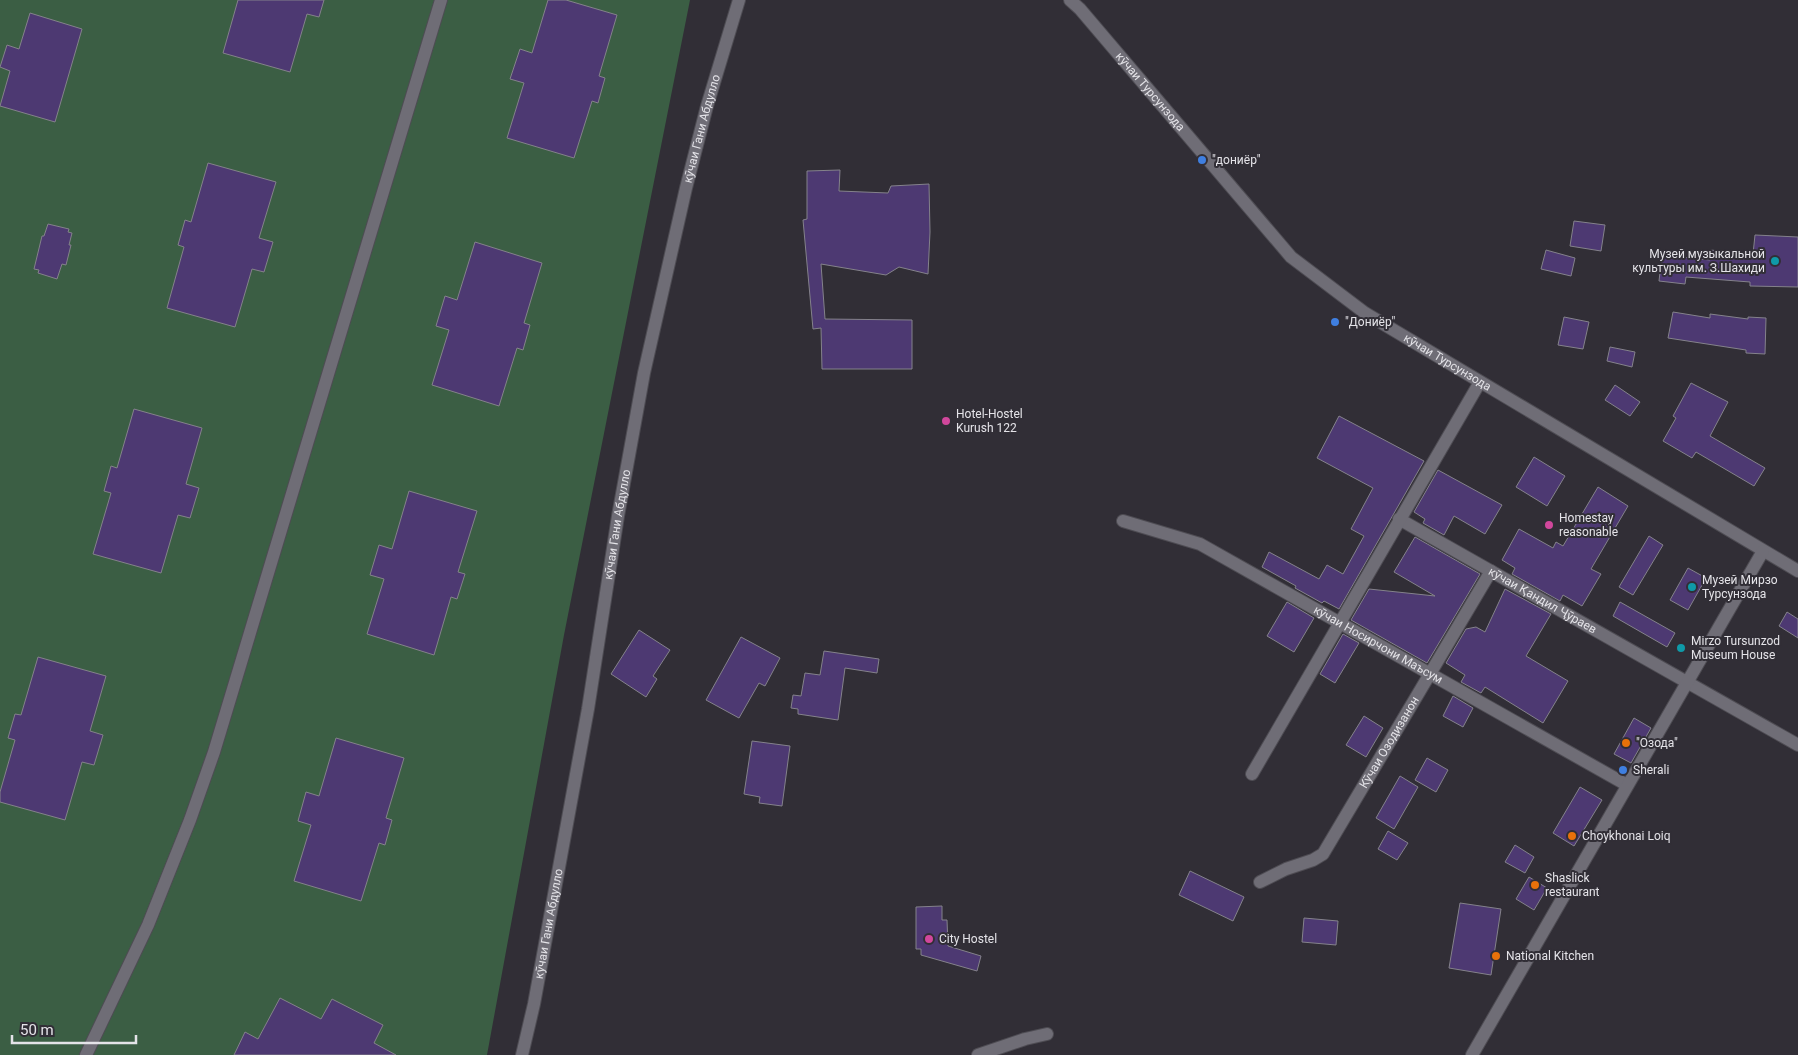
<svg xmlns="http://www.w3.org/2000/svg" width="1798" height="1055" font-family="Roboto,sans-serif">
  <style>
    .green { fill: #3b5e44 }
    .building { fill: #4d3972; stroke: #84828b }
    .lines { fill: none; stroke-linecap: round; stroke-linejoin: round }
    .street-casing { stroke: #4e4c53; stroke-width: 14 }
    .secondary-casing { stroke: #4e4c53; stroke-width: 14 }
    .street { stroke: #6f6d76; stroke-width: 12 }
    .secondary { stroke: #6f6d76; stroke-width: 12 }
    .shop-dot { fill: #3f7fe0; stroke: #312e36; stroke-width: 2 }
    .culture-dot { fill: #0f9aa8; stroke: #312e36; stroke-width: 2 }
    .hotel-dot { fill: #d1479c; stroke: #312e36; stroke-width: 2 }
    .food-dot { fill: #e8710a; stroke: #312e36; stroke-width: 2 }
    .labels { text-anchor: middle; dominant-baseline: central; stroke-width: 4; stroke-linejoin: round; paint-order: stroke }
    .street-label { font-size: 12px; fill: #e4e3e8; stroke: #312e36 }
    .poi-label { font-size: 12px; fill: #e4e3e8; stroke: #312e36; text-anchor: start }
  </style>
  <rect width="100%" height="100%" fill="#312e36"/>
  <path class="green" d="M 0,0 L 690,0 L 564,635 L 487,1055 L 0,1055 Z"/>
  <g class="building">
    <path d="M 238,0 L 324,0 L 319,17 L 307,14 L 290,72 L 223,53 Z"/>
    <path d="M 548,0 L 566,0 L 617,15 L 599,76 L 605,78 L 598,103 L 592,101 L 574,158 L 507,138 L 524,83 L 510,79 L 520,49 L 532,53 Z"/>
    <path d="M 30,13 L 82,29 L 55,122 L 0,106 L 10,71 L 0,67 L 7,45 L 19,49 Z"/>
    <path d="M 208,163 L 276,182 L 259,238 L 273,242 L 264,272 L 252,269 L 235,327 L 167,308 L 184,247 L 178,245 L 185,220 L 191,222 Z"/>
    <path d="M 840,170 L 839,191 L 888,193 L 891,186 L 929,184 L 930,232 L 928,274 L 899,267 L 886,275 L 821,264 L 825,319 L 912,320 L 912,369 L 822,369 L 821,328 L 813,329 L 803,220 L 807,219 L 807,171 Z"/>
    <path d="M 1574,221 L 1605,225 L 1601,251 L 1570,246 Z"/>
    <path d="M 48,224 L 69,229 L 68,232 L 72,233 L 69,245 L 71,245 L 66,265 L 62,264 L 57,279 L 38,273 L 39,270 L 34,269 L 42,236 L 44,236 Z"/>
    <path d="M 1755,235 L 1798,237 L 1798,287 L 1750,286 L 1750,282 L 1686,277 L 1685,284 L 1659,281 L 1662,255 L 1710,260 L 1710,250 L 1753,254 Z"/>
    <path d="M 475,242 L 542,263 L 524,323 L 530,325 L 523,350 L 517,348 L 499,406 L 432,385 L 449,330 L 436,326 L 445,296 L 457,300 Z"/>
    <path d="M 1546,250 L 1575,258 L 1571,276 L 1541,269 Z"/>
    <path d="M 1673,312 L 1710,318 L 1710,314 L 1748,319 L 1748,317 L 1766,318 L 1765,354 L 1746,353 L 1746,350 L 1668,338 Z"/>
    <path d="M 1564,317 L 1589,322 L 1583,349 L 1558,345 Z"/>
    <path d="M 1610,347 L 1635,352 L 1632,367 L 1607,361 Z"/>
    <path d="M 1691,383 L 1728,402 L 1710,436 L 1765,468 L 1754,486 L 1696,452 L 1692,458 L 1663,441 L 1676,418 L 1673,416 Z"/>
    <path d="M 1615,385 L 1640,402 L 1630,416 L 1605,400 Z"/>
    <path d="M 134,409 L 202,428 L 186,484 L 199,488 L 190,518 L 178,515 L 161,573 L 93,554 L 111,493 L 104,491 L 111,466 L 117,468 Z"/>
    <path d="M 1339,416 L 1424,461 L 1339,609 L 1324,601 L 1322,603 L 1295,588 L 1296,586 L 1262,567 L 1269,552 L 1319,579 L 1327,565 L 1343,574 L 1364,536 L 1351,529 L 1373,488 L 1317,458 Z"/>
    <path d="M 1534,457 L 1565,476 L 1547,506 L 1516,487 Z"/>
    <path d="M 1438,470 L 1502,505 L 1485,534 L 1454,516 L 1444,535 L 1423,523 L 1425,519 L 1414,512 Z"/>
    <path d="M 1598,487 L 1628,506 L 1591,569 L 1601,574 L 1582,606 L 1563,595 L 1560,601 L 1512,574 L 1515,568 L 1502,560 L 1519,529 L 1553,548 L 1556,542 L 1563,546 Z"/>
    <path d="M 409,491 L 477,511 L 458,572 L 465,574 L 457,599 L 451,597 L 434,655 L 367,634 L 384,579 L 370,575 L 379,545 L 392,549 Z"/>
    <path d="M 1649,536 L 1663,545 L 1633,595 L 1619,587 Z"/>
    <path d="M 1415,537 L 1480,574 L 1427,663 L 1351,620 L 1369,589 L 1435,596 L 1394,572 Z"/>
    <path d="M 1688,568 L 1706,578 L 1688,610 L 1670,600 Z"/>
    <path d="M 1505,589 L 1551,614 L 1526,656 L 1568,681 L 1543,723 L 1485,687 L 1481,693 L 1461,682 L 1465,675 L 1446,663 L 1466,629 L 1476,627 L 1485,632 Z"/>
    <path d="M 1287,602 L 1314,618 L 1294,652 L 1267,636 Z"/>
    <path d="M 1620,602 L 1675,633 L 1667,647 L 1613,616 Z"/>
    <path d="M 1787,612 L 1798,619 L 1798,638 L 1779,626 Z"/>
    <path d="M 639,630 L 670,650 L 653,676 L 657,679 L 646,697 L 611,674 Z"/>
    <path d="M 1343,634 L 1359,643 L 1335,683 L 1320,674 Z"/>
    <path d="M 741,637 L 780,658 L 765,686 L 759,683 L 739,718 L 706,700 Z"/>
    <path d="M 824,651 L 879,659 L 877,673 L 845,668 L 838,720 L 798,714 L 798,709 L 791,708 L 793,695 L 801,696 L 805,673 L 820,675 Z"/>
    <path d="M 38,657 L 106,676 L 90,731 L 103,735 L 94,765 L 82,762 L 65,820 L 0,802 L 0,792 L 15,740 L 8,738 L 15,714 L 21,715 Z"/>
    <path d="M 1453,696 L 1473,708 L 1463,727 L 1443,716 Z"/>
    <path d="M 1364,716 L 1383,728 L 1366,757 L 1346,745 Z"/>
    <path d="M 1634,718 L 1651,728 L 1631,763 L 1614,754 Z"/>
    <path d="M 336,738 L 404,758 L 386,818 L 392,820 L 385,845 L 379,843 L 361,901 L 294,881 L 311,825 L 298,821 L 306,792 L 319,796 Z"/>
    <path d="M 752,741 L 790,746 L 782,806 L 759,803 L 760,797 L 744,794 Z"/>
    <path d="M 1427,758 L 1448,770 L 1436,792 L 1415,780 Z"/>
    <path d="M 1400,776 L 1418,787 L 1394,829 L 1376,818 Z"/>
    <path d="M 1580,787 L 1602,800 L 1574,846 L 1553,833 Z"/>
    <path d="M 1388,831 L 1408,843 L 1397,860 L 1378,849 Z"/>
    <path d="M 1515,845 L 1534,857 L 1525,873 L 1505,862 Z"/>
    <path d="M 1190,871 L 1244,897 L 1233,921 L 1179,895 Z"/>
    <path d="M 1529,877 L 1547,888 L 1534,910 L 1516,899 Z"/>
    <path d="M 1460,903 L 1501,909 L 1491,975 L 1449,968 Z"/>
    <path d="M 942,906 L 942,920 L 947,920 L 948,946 L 981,956 L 977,971 L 921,955 L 921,949 L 916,949 L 916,907 Z"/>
    <path d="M 1304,918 L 1338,921 L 1336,945 L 1302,942 Z"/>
    <path d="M 280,998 L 321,1019 L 332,999 L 383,1025 L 374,1043 L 396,1055 L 234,1055 L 245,1032 L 258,1039 Z"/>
  </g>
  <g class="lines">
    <defs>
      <g id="street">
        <path id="s1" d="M 1399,519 L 1798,745"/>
        <path id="s2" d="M 1123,521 L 1200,544 L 1627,785"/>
        <path d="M 1252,774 L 1480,382"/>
        <path id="s3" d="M 1260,882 L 1286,869 L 1313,860 L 1323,854 L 1491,571"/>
        <path d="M 86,1055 L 148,925 L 190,820 L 214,752 L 441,0"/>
        <path id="s4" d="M 522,1055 L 534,1004 L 588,709 L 618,516 L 644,373 L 686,188 L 707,106 L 739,0"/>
        <path d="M 978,1055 L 1025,1039 L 1047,1034"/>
      </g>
      <g id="secondary">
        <path id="s5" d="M 1070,0 L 1080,9 L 1291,257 L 1365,313 L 1798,571"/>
        <path d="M 1472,1055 L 1763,551"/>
      </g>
    </defs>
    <use href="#street" class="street-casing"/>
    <use href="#secondary" class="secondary-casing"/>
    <use href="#street" class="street"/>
    <use href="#secondary" class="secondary"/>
  </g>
  <g class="shop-dot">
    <circle cx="1202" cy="160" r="5"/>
    <circle cx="1335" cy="322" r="5"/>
    <circle cx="1623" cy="770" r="5"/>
  </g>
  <g class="culture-dot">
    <circle cx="1775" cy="261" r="5"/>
    <circle cx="1692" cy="587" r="5"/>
    <circle cx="1681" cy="648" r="5"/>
  </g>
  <g class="hotel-dot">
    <circle cx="946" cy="421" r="5"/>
    <circle cx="1549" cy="525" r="5"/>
    <circle cx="929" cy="939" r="5"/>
  </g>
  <g class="food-dot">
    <circle cx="1626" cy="743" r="5"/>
    <circle cx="1572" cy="836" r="5"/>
    <circle cx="1535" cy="885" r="5"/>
    <circle cx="1496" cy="956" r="5"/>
  </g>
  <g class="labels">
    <g class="street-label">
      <text stroke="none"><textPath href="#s5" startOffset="122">кӯчаи Турсунзода</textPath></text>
      <text stroke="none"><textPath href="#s4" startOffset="944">кӯчаи Гани Абдулло</textPath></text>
      <text stroke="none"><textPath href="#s5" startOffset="528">кӯчаи Турсунзода</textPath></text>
      <text stroke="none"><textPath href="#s4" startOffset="539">кӯчаи Гани Абдулло</textPath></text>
      <text stroke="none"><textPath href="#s1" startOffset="165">кӯчаи Қандил Ҷӯраев</textPath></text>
      <text stroke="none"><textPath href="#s2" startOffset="285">кӯчаи Носирчони Маъсум</textPath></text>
      <text stroke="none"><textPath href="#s3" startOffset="199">Кӯчаи Озодизанон</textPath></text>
      <text stroke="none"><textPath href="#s4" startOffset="134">кӯчаи Гани Абдулло</textPath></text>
    </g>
    <g class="poi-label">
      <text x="1212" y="160">"дониёр"</text>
      <text x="1765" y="254" text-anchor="end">Музей музыкальной<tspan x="1765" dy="14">культуры им. З.Шахиди</tspan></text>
      <text x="1345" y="322">"Дониёр"</text>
      <text x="956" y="414">Hotel-Hostel<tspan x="956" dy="14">Kurush 122</tspan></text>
      <text x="1559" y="518">Homestay<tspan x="1559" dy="14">reasonable</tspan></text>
      <text x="1702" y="580">Музей Мирзо<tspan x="1702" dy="14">Турсунзода</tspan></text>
      <text x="1691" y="641">Mirzo Tursunzod<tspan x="1691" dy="14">Museum House</tspan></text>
      <text x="1636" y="743">"Озода"</text>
      <text x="1633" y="770">Sherali</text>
      <text x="1582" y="836">Choykhonai Loiq</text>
      <text x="1545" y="878">Shaslick<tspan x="1545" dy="14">restaurant</tspan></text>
      <text x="939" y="939">City Hostel</text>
      <text x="1506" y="956">National Kitchen</text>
    </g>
  </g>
  <path d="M12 1035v8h124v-8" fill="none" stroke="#e4e3e8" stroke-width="2.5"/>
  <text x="20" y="1035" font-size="15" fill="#e4e3e8" stroke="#312e36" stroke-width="4" paint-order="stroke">50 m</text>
</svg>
